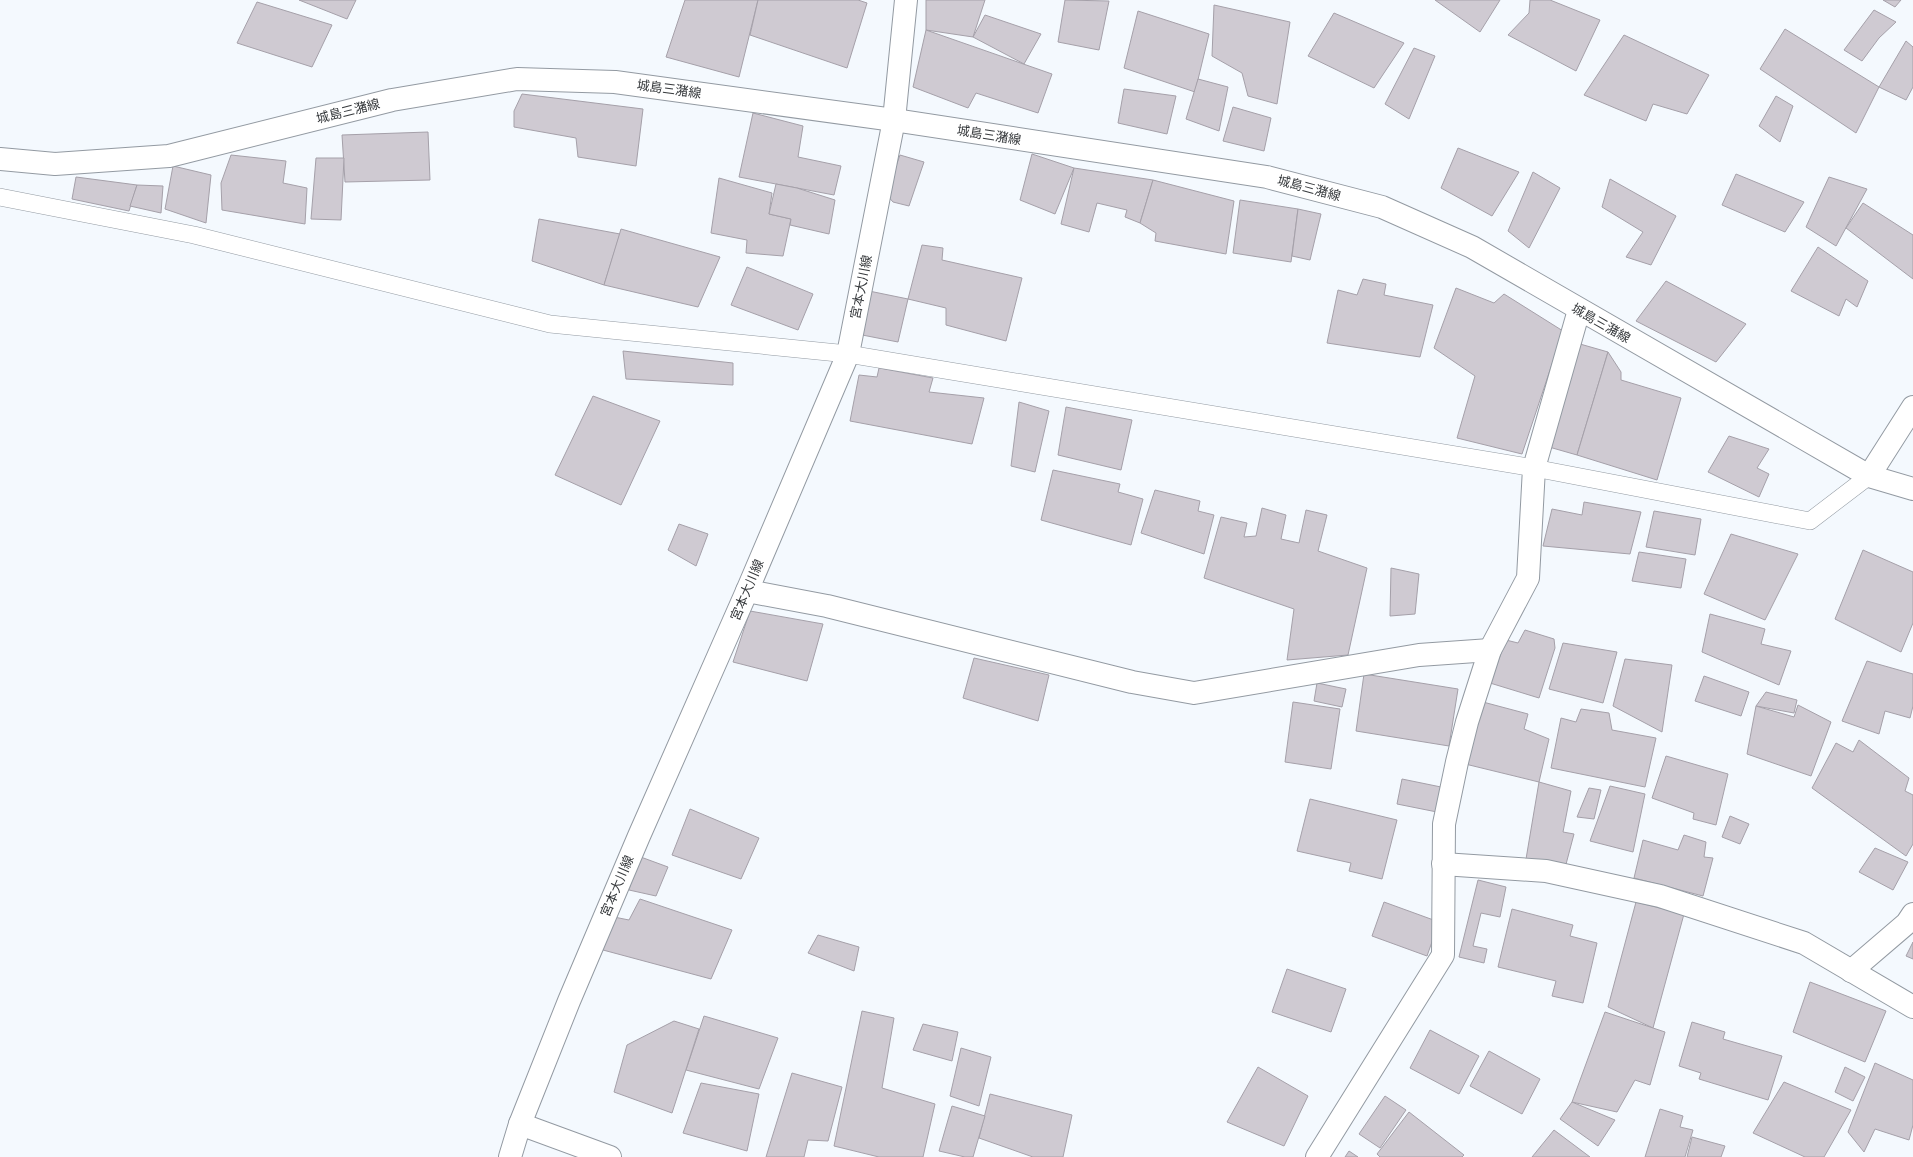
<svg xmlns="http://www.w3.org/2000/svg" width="1913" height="1157" font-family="'IBM Plex Sans','Noto Sans JP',sans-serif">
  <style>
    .building { fill: #cfcad2; stroke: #a5a0a9 }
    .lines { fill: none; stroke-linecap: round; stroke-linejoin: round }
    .lane-casing { stroke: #939aa2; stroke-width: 18 }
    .street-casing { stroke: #939aa2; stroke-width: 24 }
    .secondary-casing { stroke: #939aa2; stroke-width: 24 }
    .lane { stroke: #fff; stroke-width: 17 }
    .street { stroke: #fff; stroke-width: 22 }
    .secondary { stroke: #fff; stroke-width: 22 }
    .labels { text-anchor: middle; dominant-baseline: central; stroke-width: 3; stroke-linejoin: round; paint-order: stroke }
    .street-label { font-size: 13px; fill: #36393c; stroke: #fff }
  </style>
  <rect width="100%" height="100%" fill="#f4f9fe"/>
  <g class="building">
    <path d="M 299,0 L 356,0 L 347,19 Z"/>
    <path d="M 685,0 L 758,0 L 739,77 L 666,57 Z"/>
    <path d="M 758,0 L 858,0 L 867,3 L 847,68 L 750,35 Z"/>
    <path d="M 926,0 L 985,0 L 973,37 L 926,30 Z"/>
    <path d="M 1065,0 L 1109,1 L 1099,50 L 1058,42 Z"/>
    <path d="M 1435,0 L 1500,0 L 1480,32 Z"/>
    <path d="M 1530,0 L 1550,0 L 1600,20 L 1576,71 L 1508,35 L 1529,13 Z"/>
    <path d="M 1883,0 L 1901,0 L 1895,7 Z"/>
    <path d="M 257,2 L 332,25 L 312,67 L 237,43 Z"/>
    <path d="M 1214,5 L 1290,22 L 1277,104 L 1248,96 L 1242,73 L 1212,56 Z"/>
    <path d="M 1874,10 L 1896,22 L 1879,38 L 1862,61 L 1844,50 Z"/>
    <path d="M 1138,11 L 1209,34 L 1195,92 L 1124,68 Z"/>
    <path d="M 1334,13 L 1404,43 L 1374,88 L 1308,56 Z"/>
    <path d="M 985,15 L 1041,34 L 1024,64 L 973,37 Z"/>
    <path d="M 1785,29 L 1879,87 L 1856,133 L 1760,69 Z"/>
    <path d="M 926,30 L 1052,74 L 1038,113 L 976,93 L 968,108 L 913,87 Z"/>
    <path d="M 1624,35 L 1709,75 L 1687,114 L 1653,104 L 1646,121 L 1584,95 Z"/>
    <path d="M 1906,41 L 1913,47 L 1913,87 L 1906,100 L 1879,87 Z"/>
    <path d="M 1414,48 L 1435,56 L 1409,119 L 1385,104 Z"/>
    <path d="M 1198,79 L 1228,87 L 1219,131 L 1186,119 Z"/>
    <path d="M 1124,89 L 1176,96 L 1167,134 L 1118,123 Z"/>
    <path d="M 522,94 L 643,109 L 636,166 L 578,157 L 576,138 L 514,127 L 514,111 Z"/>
    <path d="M 1776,96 L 1793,106 L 1780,142 L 1759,126 Z"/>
    <path d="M 1233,107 L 1271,118 L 1264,151 L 1223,141 Z"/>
    <path d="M 753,113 L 803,126 L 798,157 L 841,166 L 834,195 L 739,177 Z"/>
    <path d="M 428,132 L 430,180 L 345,182 L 342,135 Z"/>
    <path d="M 1458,148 L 1519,172 L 1492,216 L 1441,188 Z"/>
    <path d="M 1032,154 L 1074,168 L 1055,214 L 1020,200 Z"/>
    <path d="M 231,155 L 286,161 L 283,183 L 307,188 L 305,224 L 222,210 L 221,183 Z"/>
    <path d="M 900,155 L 924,162 L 909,206 L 893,202 L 886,194 Z"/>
    <path d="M 316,158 L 344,158 L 341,220 L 311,219 Z"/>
    <path d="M 173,166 L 211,175 L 206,223 L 165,209 Z"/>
    <path d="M 1074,168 L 1153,180 L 1140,223 L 1125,217 L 1127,210 L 1097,203 L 1089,232 L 1061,224 Z"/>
    <path d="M 1533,172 L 1560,188 L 1529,248 L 1508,231 Z"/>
    <path d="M 1736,174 L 1804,202 L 1785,232 L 1722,205 Z"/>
    <path d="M 76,177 L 137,185 L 129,211 L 72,199 Z"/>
    <path d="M 1829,177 L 1867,189 L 1836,246 L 1806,227 Z"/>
    <path d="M 719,178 L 772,193 L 769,214 L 791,219 L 783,256 L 746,253 L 747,240 L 711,233 Z"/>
    <path d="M 1610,179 L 1676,216 L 1651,265 L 1626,257 L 1643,232 L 1602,207 Z"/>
    <path d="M 1153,180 L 1234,201 L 1226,254 L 1155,241 L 1156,233 L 1140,223 Z"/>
    <path d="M 776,184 L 797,188 L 835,200 L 829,234 L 790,225 L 791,219 L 769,214 Z"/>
    <path d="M 137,185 L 163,186 L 161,213 L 130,206 Z"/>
    <path d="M 1240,200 L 1298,209 L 1291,262 L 1233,253 Z"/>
    <path d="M 1863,203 L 1913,235 L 1913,279 L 1846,228 Z"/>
    <path d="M 1298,209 L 1321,214 L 1310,260 L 1292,256 Z"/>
    <path d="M 539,219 L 620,234 L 604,285 L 532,261 Z"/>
    <path d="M 621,229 L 720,257 L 698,307 L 604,285 Z"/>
    <path d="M 922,245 L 943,248 L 942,260 L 1022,278 L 1006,341 L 946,325 L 946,308 L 908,299 Z"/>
    <path d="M 1818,247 L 1868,281 L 1857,307 L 1846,299 L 1839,316 L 1791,291 Z"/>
    <path d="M 747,267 L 813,294 L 798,330 L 731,305 Z"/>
    <path d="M 1363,279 L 1386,284 L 1384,295 L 1433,305 L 1420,357 L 1327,343 L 1338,290 L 1357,295 Z"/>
    <path d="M 1666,281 L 1746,324 L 1716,362 L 1636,321 Z"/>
    <path d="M 1456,288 L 1494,303 L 1504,294 L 1563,331 L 1522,454 L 1457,438 L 1475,376 L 1434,348 Z"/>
    <path d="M 869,291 L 908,299 L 898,342 L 852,333 Z"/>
    <path d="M 1580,344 L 1608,352 L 1577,455 L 1549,447 Z"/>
    <path d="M 623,351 L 733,363 L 733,385 L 626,379 Z"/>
    <path d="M 1608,352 L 1621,372 L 1621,380 L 1681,398 L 1657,480 L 1577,455 Z"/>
    <path d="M 879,368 L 933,378 L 929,392 L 984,398 L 972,444 L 850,421 L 859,375 L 877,377 Z"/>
    <path d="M 593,396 L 660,421 L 621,505 L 555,475 Z"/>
    <path d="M 1019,402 L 1049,411 L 1035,472 L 1011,466 Z"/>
    <path d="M 1066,407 L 1132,420 L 1121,470 L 1058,455 Z"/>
    <path d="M 1729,436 L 1769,449 L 1757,468 L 1769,474 L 1759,497 L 1708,472 Z"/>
    <path d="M 1053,470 L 1120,484 L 1118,492 L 1143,499 L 1131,545 L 1041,520 Z"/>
    <path d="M 1155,490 L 1200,501 L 1198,511 L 1214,515 L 1204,554 L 1141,533 Z"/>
    <path d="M 1584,502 L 1641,512 L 1630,554 L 1543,546 L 1552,509 L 1582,515 Z"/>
    <path d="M 1262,508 L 1286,515 L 1281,539 L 1299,543 L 1306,510 L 1327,515 L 1318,551 L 1367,568 L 1348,655 L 1287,660 L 1294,609 L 1204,578 L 1221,517 L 1247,523 L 1244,537 L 1256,536 Z"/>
    <path d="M 1654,511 L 1701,519 L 1695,555 L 1646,547 Z"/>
    <path d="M 679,524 L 708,534 L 696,566 L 668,550 Z"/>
    <path d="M 1731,534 L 1798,554 L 1765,620 L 1704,594 Z"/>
    <path d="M 1863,550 L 1913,572 L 1913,623 L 1901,652 L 1835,619 Z"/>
    <path d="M 1639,552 L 1686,559 L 1681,588 L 1632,581 Z"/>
    <path d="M 1391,568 L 1419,574 L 1415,614 L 1390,616 Z"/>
    <path d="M 750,611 L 823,624 L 807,681 L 733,662 Z"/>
    <path d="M 1710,614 L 1765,629 L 1761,644 L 1791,651 L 1779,685 L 1702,652 Z"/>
    <path d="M 1525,630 L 1554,639 L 1555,648 L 1539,698 L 1490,683 L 1506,640 L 1518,643 Z"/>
    <path d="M 1563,643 L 1617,652 L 1603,703 L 1549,689 Z"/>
    <path d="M 974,658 L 1049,675 L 1038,721 L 963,698 Z"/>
    <path d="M 1625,659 L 1672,665 L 1662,732 L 1613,706 Z"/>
    <path d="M 1867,661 L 1913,674 L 1913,706 L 1910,718 L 1885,711 L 1879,734 L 1842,721 Z"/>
    <path d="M 1364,674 L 1458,689 L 1449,746 L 1356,731 Z"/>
    <path d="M 1704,676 L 1749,692 L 1741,716 L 1695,701 Z"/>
    <path d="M 1317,683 L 1346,689 L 1342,707 L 1314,701 Z"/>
    <path d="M 1766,692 L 1797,700 L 1794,713 L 1756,706 Z"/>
    <path d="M 1293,702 L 1340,709 L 1331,769 L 1285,762 Z"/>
    <path d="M 1483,702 L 1528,714 L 1524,729 L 1549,739 L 1539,782 L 1457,762 Z"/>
    <path d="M 1798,705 L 1831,722 L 1811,776 L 1747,754 L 1756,706 L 1794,717 Z"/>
    <path d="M 1581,709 L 1609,713 L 1612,730 L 1656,738 L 1645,787 L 1551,768 L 1561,718 L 1576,722 Z"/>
    <path d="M 1859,740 L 1909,778 L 1905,791 L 1913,795 L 1913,844 L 1906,856 L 1812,788 L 1836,743 L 1853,752 Z"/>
    <path d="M 1666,756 L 1728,774 L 1716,825 L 1693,819 L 1694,813 L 1652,798 Z"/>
    <path d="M 1402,779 L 1441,787 L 1437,812 L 1397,804 Z"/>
    <path d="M 1539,782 L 1571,791 L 1563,832 L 1574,834 L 1565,868 L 1526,859 Z"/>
    <path d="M 1610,786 L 1645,794 L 1633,852 L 1590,841 Z"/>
    <path d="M 1589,788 L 1601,790 L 1594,819 L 1577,817 Z"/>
    <path d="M 1310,799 L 1397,820 L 1382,879 L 1349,871 L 1351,863 L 1297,851 Z"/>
    <path d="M 690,809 L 759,838 L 741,879 L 672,855 Z"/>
    <path d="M 1730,816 L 1749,824 L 1740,844 L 1722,837 Z"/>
    <path d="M 1684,835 L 1706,842 L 1704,857 L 1713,858 L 1703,896 L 1634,878 L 1643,840 L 1678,850 Z"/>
    <path d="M 1875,848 L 1908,862 L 1893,890 L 1859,872 Z"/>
    <path d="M 638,856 L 668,867 L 656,896 L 629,890 Z"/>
    <path d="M 1478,880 L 1506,887 L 1500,917 L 1481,913 L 1473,946 L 1487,949 L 1484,963 L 1459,957 Z"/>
    <path d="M 640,899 L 732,930 L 711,979 L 603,950 L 606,933 L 614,917 L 629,920 Z"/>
    <path d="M 1384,902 L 1439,922 L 1427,956 L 1372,936 Z"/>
    <path d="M 1636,902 L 1684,914 L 1653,1028 L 1608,1007 Z"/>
    <path d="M 1512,909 L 1573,925 L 1570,936 L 1597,943 L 1583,1003 L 1552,996 L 1556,981 L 1498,967 Z"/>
    <path d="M 818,935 L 859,947 L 854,971 L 808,953 Z"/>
    <path d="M 1913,942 L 1913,959 L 1906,956 Z"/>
    <path d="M 1287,969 L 1346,989 L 1331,1032 L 1272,1012 Z"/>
    <path d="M 1810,982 L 1886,1011 L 1865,1062 L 1793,1032 Z"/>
    <path d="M 862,1011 L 894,1018 L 882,1088 L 935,1104 L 923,1157 L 879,1157 L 834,1146 Z"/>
    <path d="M 1605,1012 L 1665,1032 L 1650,1085 L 1635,1080 L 1617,1112 L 1572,1102 Z"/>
    <path d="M 704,1016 L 778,1038 L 759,1089 L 686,1070 Z"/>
    <path d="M 674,1021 L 699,1029 L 672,1113 L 614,1092 L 627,1045 Z"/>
    <path d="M 1692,1022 L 1725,1032 L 1723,1039 L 1782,1056 L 1768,1100 L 1699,1079 L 1701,1073 L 1679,1066 Z"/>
    <path d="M 923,1024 L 958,1032 L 952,1061 L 913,1050 Z"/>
    <path d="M 1430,1030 L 1479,1056 L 1459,1094 L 1410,1068 Z"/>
    <path d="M 961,1048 L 991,1057 L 979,1106 L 950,1096 Z"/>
    <path d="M 1489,1051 L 1540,1079 L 1522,1114 L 1470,1086 Z"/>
    <path d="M 1875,1063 L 1913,1080 L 1913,1125 L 1909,1140 L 1875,1129 L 1864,1152 L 1848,1132 Z"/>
    <path d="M 1258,1067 L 1308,1096 L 1284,1146 L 1227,1122 Z"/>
    <path d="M 1845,1067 L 1865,1077 L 1853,1101 L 1835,1092 Z"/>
    <path d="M 792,1073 L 842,1087 L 828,1141 L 808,1140 L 804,1157 L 766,1157 Z"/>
    <path d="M 1784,1082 L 1851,1110 L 1824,1157 L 1805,1157 L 1753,1133 Z"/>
    <path d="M 701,1083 L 759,1094 L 747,1151 L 683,1133 Z"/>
    <path d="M 990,1094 L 1072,1115 L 1063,1157 L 1033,1157 L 979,1138 Z"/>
    <path d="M 1385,1096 L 1406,1110 L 1380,1148 L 1359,1134 Z"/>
    <path d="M 1572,1102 L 1615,1120 L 1598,1146 L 1560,1119 Z"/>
    <path d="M 952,1106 L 985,1116 L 973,1157 L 965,1157 L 939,1151 Z"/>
    <path d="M 1660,1109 L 1683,1116 L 1680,1127 L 1693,1130 L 1685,1157 L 1645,1157 Z"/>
    <path d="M 1409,1112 L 1464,1155 L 1462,1157 L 1380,1157 L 1377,1154 Z"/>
    <path d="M 1554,1130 L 1590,1157 L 1532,1157 Z"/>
    <path d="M 1692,1137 L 1725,1146 L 1721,1157 L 1687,1157 Z"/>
    <path d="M 1349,1151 L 1358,1157 L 1345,1157 Z"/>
  </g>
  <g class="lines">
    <defs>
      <path id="lane" d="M 0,197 L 194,235 L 550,324 L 848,354 L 1534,468 L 1810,521 L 1869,476"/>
      <g id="street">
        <path d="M 1869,476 L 1913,407"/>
        <path d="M 747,591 L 827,606 L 1132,682 L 1194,693 L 1419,655 L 1490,650"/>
        <path d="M 1443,864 L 1546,871 L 1660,896 L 1804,943 L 1913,1007"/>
        <path d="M 1851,971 L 1907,923 L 1913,914"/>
        <path d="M 520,1124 L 610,1157"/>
        <path d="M 1317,1157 L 1443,955 L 1444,824 L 1457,762 L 1467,722 L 1490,650 L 1528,578 L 1534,468 L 1579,310"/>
      </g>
      <g id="secondary">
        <path d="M 0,159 L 55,164 L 169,156 L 392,100 L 517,79 L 615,82 L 894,120 L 1267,177 L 1382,207 L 1472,247 L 1869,476 L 1913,489"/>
        <path d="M 510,1157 L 520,1124 L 569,1001 L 639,836 L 747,591 L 848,354 L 894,120 L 906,0"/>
      </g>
    </defs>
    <use href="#lane" class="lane-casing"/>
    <use href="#street" class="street-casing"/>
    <use href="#secondary" class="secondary-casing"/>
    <use href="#lane" class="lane"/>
    <use href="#street" class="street"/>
    <use href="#secondary" class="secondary"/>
  </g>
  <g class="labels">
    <g class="street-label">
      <text transform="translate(669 89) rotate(8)">城島三潴線</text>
      <text transform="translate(348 111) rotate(-14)">城島三潴線</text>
      <text transform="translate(989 135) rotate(9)">城島三潴線</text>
      <text transform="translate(1309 188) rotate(15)">城島三潴線</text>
      <text transform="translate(861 287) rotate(-79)">宮本大川線</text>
      <text transform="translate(1601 323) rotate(30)">城島三潴線</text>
      <text transform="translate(747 590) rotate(-67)">宮本大川線</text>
      <text transform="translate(617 886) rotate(-67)">宮本大川線</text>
    </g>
  </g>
</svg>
